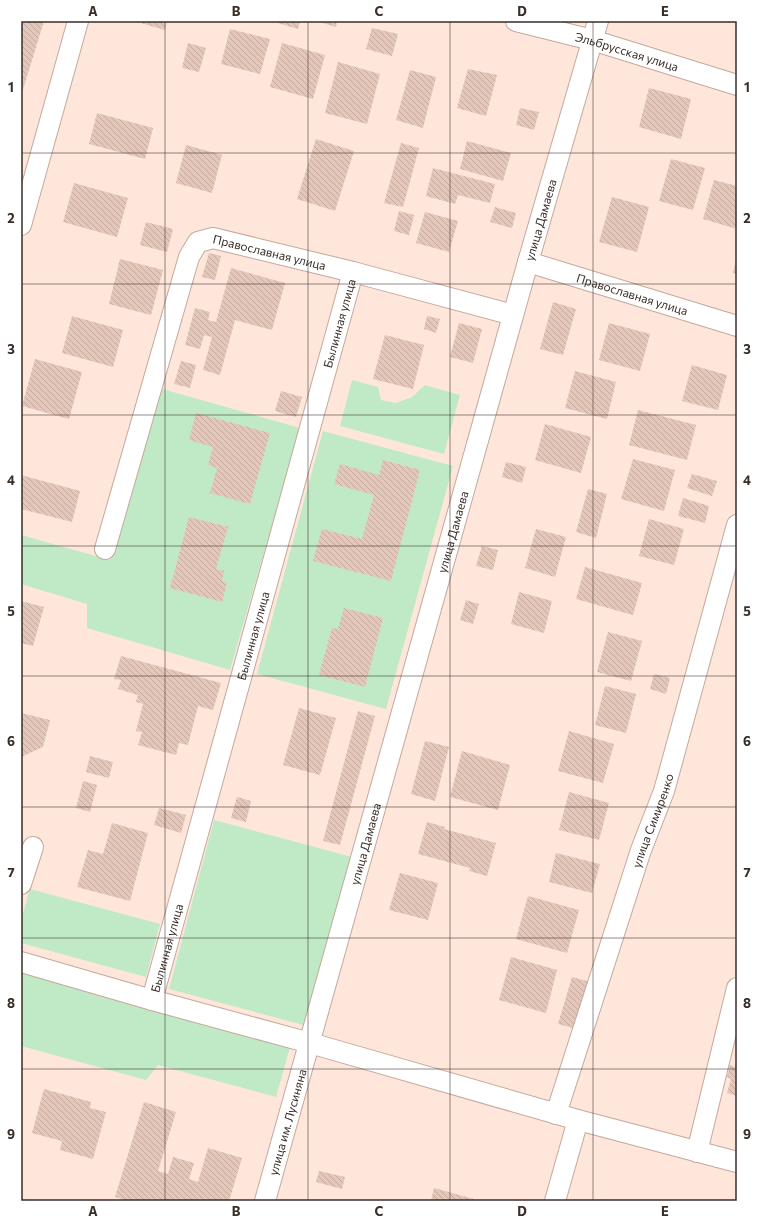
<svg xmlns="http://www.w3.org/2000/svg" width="758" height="1222" font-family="Commissioner,sans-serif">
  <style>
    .grass { fill: #c0eac5 }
    .building { fill: url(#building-back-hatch) }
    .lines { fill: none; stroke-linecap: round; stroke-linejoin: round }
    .minor-casing { stroke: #c5a89b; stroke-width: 22 }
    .minor { stroke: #fff; stroke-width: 20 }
    .grid { fill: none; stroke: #392e28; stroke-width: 1; stroke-opacity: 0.55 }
    .labels { text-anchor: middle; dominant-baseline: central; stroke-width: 3; stroke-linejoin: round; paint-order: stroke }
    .street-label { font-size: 12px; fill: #392e28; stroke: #fff }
    .neatline { fill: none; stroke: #392e28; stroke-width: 1.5 }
    .grid-label { font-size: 13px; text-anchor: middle; font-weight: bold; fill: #392e28 }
  </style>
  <defs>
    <pattern id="building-back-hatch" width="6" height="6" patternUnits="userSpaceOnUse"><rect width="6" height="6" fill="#e4c7b9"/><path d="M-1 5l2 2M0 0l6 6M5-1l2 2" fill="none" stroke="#c4ab9f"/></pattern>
  </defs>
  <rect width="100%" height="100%" fill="#fee6db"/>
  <g class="grass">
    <path d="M 352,380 L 378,387 L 381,400 L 396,403 L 412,397 L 425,385 L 460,395 L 444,454 L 340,426 Z"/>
    <path d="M 159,388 L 300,428 L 230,670 L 87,628 L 87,604 L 21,584 L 21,535 L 110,560 Z"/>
    <path d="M 323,431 L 453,466 L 386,709 L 257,674 Z"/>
    <path d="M 214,820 L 352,857 L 307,1026 L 169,989 Z"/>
    <path d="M 30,889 L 160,924 L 146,977 L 21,943 L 21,920 Z"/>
    <path d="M 21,965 L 292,1040 L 276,1097 L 158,1065 L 146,1080 L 21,1046 Z"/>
  </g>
  <g class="building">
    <path d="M 21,21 L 44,21 L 21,96 Z"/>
    <path d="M 134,21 L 167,21 L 165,30 Z"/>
    <path d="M 271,21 L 300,21 L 298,29 Z"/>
    <path d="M 316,21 L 337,21 L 336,27 Z"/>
    <path d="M 372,28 L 398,34 L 392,56 L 366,49 Z"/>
    <path d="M 230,29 L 270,39 L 260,74 L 221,64 Z"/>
    <path d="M 188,43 L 206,48 L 199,72 L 182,68 Z"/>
    <path d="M 282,43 L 325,55 L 313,99 L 270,87 Z"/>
    <path d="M 338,62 L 380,74 L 367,124 L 325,113 Z"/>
    <path d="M 468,69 L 497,75 L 486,116 L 457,108 Z"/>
    <path d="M 410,70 L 436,77 L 423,128 L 396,120 Z"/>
    <path d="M 649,88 L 691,99 L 681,139 L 639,127 Z"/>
    <path d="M 520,108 L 539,112 L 534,130 L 516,125 Z"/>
    <path d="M 97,113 L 153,128 L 145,159 L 89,144 Z"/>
    <path d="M 316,139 L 354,151 L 335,211 L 297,199 Z"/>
    <path d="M 467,141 L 511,153 L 503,181 L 460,169 Z"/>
    <path d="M 401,143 L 419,148 L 403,207 L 384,203 Z"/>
    <path d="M 186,145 L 222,155 L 212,193 L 176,183 Z"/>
    <path d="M 671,159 L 705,168 L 693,210 L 659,201 Z"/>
    <path d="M 433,168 L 495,184 L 490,203 L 458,195 L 455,204 L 426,196 Z"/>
    <path d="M 714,180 L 737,186 L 737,229 L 703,219 Z"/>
    <path d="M 74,183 L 128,198 L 117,237 L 63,222 Z"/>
    <path d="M 612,197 L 649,207 L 637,252 L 599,242 Z"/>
    <path d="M 495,207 L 516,213 L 512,228 L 490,222 Z"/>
    <path d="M 399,211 L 414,215 L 409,235 L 394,231 Z"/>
    <path d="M 425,212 L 458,221 L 449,252 L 416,243 Z"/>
    <path d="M 146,222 L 173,229 L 167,252 L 140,245 Z"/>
    <path d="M 209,253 L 221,256 L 215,280 L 202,277 Z"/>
    <path d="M 120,259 L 163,270 L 151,315 L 109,304 Z"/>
    <path d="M 736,259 L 737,259 L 737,274 L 733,273 Z"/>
    <path d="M 231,268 L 285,283 L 272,330 L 235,320 L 220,375 L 203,370 L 212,337 L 204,335 L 200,349 L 185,345 L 195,308 L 210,312 L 208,320 L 216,322 Z"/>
    <path d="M 553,302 L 576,309 L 563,355 L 540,349 Z"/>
    <path d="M 72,316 L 123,330 L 113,367 L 62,353 Z"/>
    <path d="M 427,316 L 440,319 L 436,333 L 424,329 Z"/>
    <path d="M 459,323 L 482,329 L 473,363 L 450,357 Z"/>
    <path d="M 609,323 L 650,334 L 640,371 L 599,360 Z"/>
    <path d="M 385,335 L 424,345 L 413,389 L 373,379 Z"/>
    <path d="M 35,359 L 82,372 L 69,419 L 22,406 Z"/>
    <path d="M 181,361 L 196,365 L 190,388 L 174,384 Z"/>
    <path d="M 692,365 L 727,375 L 718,410 L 682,401 Z"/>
    <path d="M 575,371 L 616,382 L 607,419 L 565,408 Z"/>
    <path d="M 281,391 L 302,397 L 296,417 L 275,411 Z"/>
    <path d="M 638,410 L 696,425 L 687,460 L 629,445 Z"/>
    <path d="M 196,413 L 270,433 L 250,504 L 210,493 L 217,468 L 208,465 L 213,447 L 189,440 Z"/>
    <path d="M 545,424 L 591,437 L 581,473 L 535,460 Z"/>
    <path d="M 633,459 L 675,470 L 664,511 L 621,499 Z"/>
    <path d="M 383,460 L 420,470 L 391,581 L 313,561 L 322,529 L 362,539 L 374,495 L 334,484 L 340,464 L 379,475 Z"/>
    <path d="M 506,462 L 526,467 L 522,483 L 502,477 Z"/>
    <path d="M 692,474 L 717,481 L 712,496 L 687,488 Z"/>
    <path d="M 21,475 L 80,491 L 72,522 L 21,509 Z"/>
    <path d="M 588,489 L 607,494 L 596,538 L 576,532 Z"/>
    <path d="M 683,498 L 709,506 L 705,523 L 678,516 Z"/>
    <path d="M 189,517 L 228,527 L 216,569 L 224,571 L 222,581 L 227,583 L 222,602 L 170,588 Z"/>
    <path d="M 649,519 L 684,529 L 674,565 L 639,556 Z"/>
    <path d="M 536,529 L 566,537 L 555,577 L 525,568 Z"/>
    <path d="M 482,546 L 498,550 L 493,570 L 476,566 Z"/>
    <path d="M 585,567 L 642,583 L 633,615 L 576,599 Z"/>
    <path d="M 519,592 L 552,601 L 544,633 L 511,624 Z"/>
    <path d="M 466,600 L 479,604 L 473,624 L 460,620 Z"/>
    <path d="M 21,601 L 44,607 L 33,646 L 21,643 Z"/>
    <path d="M 344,608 L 383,618 L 365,687 L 319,675 L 332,628 L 338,629 Z"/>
    <path d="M 608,632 L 642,641 L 631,681 L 597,672 Z"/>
    <path d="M 121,656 L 221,683 L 213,710 L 198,706 L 188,745 L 179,743 L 176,755 L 138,745 L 142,732 L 136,731 L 143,704 L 136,702 L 138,695 L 118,689 L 121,680 L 114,679 Z"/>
    <path d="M 654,674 L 670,678 L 666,694 L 650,689 Z"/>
    <path d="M 605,686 L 636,694 L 626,733 L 595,725 Z"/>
    <path d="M 299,708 L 336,718 L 320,775 L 283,765 Z"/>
    <path d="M 358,711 L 375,716 L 340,845 L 323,841 Z"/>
    <path d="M 21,713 L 50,720 L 43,747 L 21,757 Z"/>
    <path d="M 569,731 L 614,744 L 603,783 L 558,771 Z"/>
    <path d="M 425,741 L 449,747 L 435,801 L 411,794 Z"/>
    <path d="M 462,751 L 510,765 L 498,810 L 450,797 Z"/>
    <path d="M 90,756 L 113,762 L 109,778 L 86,772 Z"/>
    <path d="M 83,781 L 97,785 L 90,812 L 76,808 Z"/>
    <path d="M 569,792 L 609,803 L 599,840 L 559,830 Z"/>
    <path d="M 237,797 L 251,801 L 246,822 L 231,818 Z"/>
    <path d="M 159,808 L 186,815 L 181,833 L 154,825 Z"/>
    <path d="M 427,822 L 445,827 L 444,829 L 496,843 L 487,876 L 469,871 L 470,868 L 418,854 Z"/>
    <path d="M 112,823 L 148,833 L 130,901 L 77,887 L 88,850 L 103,854 Z"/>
    <path d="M 556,853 L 600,864 L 592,893 L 549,882 Z"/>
    <path d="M 400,873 L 438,883 L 428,920 L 389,910 Z"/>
    <path d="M 528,896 L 579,910 L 567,953 L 516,939 Z"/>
    <path d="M 511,957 L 557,970 L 546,1013 L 499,1000 Z"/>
    <path d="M 572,977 L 591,982 L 577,1029 L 558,1024 Z"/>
    <path d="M 737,1060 L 737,1096 L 727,1093 L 731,1079 L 727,1077 L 730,1065 L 735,1067 Z"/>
    <path d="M 44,1089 L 91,1102 L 90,1108 L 106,1112 L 93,1159 L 60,1150 L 62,1141 L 32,1133 Z"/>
    <path d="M 144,1102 L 176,1112 L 158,1171 L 168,1174 L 173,1157 L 194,1163 L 189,1179 L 198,1182 L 208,1148 L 242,1158 L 229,1201 L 129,1201 L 115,1197 Z"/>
    <path d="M 319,1171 L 345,1177 L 342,1189 L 316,1182 Z"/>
    <path d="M 434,1188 L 474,1199 L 473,1201 L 431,1201 Z"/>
  </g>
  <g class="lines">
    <defs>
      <g id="minor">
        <path id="s1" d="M 516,21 L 592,40 L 737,85"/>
        <path d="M 21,225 L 78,21"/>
        <path id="s2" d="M 528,262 L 737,326"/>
        <path id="s3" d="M 105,549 L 189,257 L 198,242 L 213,238 L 353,272 L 513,315"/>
        <path d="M 21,884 L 33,847"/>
        <path d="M 21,962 L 152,1000 L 310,1043 L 578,1120 L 737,1162"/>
        <path id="s4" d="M 152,1000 L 353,272"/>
        <path id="s5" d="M 556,1114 L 641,850 L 664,791 L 737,525"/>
        <path d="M 697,1152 L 737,988"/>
        <path id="s6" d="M 265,1201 L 528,262 L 598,21"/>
        <path d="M 555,1201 L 578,1120"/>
      </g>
    </defs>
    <use href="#minor" class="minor-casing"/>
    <use href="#minor" class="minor"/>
  </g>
  <path class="grid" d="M 165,21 L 165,1201M 308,21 L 308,1201M 450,21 L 450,1201M 593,21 L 593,1201M 21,153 L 737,153M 21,284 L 737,284M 21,415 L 737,415M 21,546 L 737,546M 21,676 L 737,676M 21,807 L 737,807M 21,938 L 737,938M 21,1069 L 737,1069"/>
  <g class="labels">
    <g class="street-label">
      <text stroke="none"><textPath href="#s1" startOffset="115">Эльбрусская улица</textPath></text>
      <text stroke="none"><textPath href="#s6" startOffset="1019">улица Дамаева</textPath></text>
      <text stroke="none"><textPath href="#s3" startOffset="395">Православная улица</textPath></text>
      <text stroke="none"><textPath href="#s2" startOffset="109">Православная улица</textPath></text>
      <text stroke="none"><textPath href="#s4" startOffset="702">Былинная улица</textPath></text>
      <text stroke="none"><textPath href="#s6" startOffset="695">улица Дамаева</textPath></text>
      <text stroke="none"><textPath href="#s4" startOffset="378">Былинная улица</textPath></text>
      <text stroke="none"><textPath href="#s5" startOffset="309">улица Симиренко</textPath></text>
      <text stroke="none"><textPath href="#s6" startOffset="371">улица Дамаева</textPath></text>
      <text stroke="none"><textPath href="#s4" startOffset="54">Былинная улица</textPath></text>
      <text stroke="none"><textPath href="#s6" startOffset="82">улица им. Лусиняна</textPath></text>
    </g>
  </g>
  <rect width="758" height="1222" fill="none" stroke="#ffffff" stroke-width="44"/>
  <rect x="22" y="22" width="714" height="1178" class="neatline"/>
  <g class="grid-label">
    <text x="93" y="16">A</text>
    <text x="236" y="16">B</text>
    <text x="379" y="16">C</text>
    <text x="522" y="16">D</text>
    <text x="665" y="16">E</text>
    <text x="11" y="92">1</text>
    <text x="747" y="92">1</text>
    <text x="11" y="223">2</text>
    <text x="747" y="223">2</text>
    <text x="11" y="354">3</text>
    <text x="747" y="354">3</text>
    <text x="11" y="485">4</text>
    <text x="747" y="485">4</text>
    <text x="11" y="616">5</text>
    <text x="747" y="616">5</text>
    <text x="11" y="746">6</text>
    <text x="747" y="746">6</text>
    <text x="11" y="877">7</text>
    <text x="747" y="877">7</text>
    <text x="11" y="1008">8</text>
    <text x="747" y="1008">8</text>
    <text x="11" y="1139">9</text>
    <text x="747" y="1139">9</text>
    <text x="93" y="1216">A</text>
    <text x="236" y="1216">B</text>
    <text x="379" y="1216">C</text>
    <text x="522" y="1216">D</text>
    <text x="665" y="1216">E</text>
  </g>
</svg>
